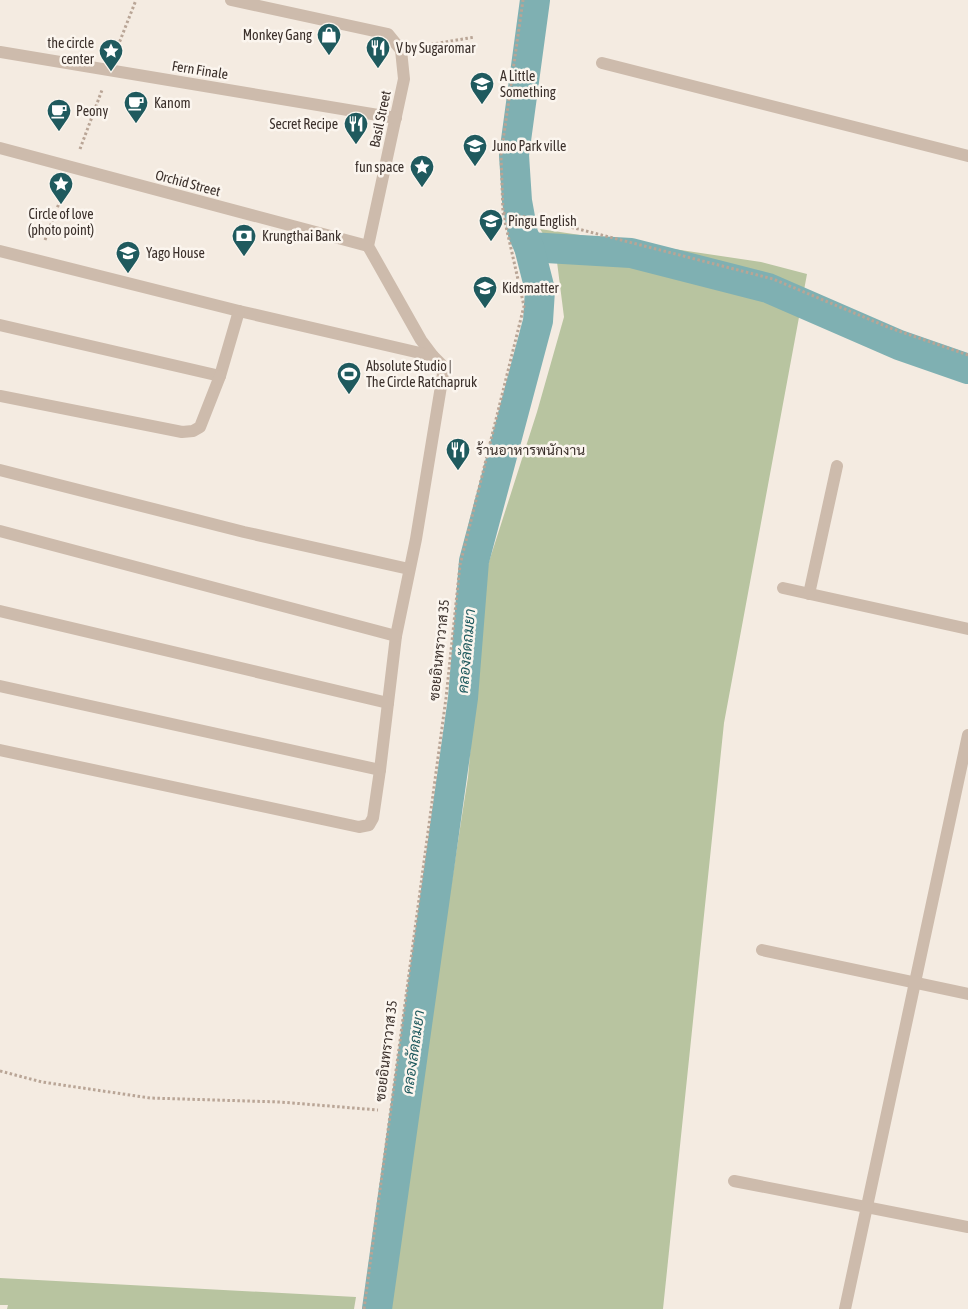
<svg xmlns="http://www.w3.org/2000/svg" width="968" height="1309" font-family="'Asap Condensed',Sarabun,sans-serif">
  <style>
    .green { fill: #b8c4a0 }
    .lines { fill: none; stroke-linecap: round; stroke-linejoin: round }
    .canal { stroke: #7fb0b2; stroke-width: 30 }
    .path { stroke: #b9a596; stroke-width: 3; stroke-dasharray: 2.5 2.5; stroke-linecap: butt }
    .minor { stroke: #cdbbac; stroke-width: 12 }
    .labels { text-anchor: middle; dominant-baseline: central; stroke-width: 5; stroke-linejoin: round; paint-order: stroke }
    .poi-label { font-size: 14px; fill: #3b302b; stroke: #fbf5ee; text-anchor: start }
    .street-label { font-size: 14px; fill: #3b302b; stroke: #fbf5ee }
    .water-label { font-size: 15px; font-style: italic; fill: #1f5a5e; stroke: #fbf5ee }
  </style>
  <rect width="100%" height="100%" fill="#f4ebe1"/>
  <g class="green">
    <path d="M 540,229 L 761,262 L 807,274 L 724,723 L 663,1309 L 385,1309 L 468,777 L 486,571 L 537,412 L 564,317 L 556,254 Z"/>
    <path d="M 0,1278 L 356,1297 L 354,1309 L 7,1309 L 8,1305 L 0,1305 Z"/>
  </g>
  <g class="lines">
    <g class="canal">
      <path d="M 529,247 L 631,253 L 768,288 L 899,345 L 968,369"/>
      <path d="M 377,1309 L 463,698 L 474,561 L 538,321 L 540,290 L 529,247 L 523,234 L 517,201 L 514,155 L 535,0"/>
    </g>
    <g class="path">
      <path d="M 421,46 L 475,37"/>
      <path d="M 116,51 L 136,0"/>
      <path d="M 80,149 L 102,90"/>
      <path d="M 503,213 L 543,220 L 773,279 L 890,328 L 968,355"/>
      <path d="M 45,240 L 66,185"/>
      <path d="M 0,1071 L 42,1082 L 150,1098 L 280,1102 L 378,1110"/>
      <path d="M 364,1309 L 446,698 L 460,565 L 524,306 L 503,213 L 501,155 L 523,0"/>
    </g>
    <g class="minor">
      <path d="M 231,0 L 388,34 L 401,50 L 404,79 L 368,246 L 421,340 L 433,356"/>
      <path d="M 0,52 L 396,118"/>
      <path d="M 602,63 L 968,156"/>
      <path d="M 0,148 L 368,246"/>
      <path d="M 0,251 L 239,311 L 433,356 L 441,364 L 443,374 L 416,539 L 396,636 L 380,770 L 0,686"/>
      <path d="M 0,325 L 220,376 L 239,311"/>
      <path d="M 0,396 L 182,432 L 193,431 L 200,427 L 220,376"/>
      <path d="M 0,470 L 244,532 L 409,569"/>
      <path d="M 0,531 L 396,636"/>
      <path d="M 783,588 L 968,629"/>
      <path d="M 809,594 L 837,466"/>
      <path d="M 0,611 L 388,703"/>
      <path d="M 0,750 L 359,827 L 369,825 L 373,818 L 380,770"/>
      <path d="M 762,950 L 968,994"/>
      <path d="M 734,1181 L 968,1227"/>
      <path d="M 845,1309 L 968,735"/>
    </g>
  </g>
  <defs>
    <symbol id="shop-pin" viewBox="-11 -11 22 30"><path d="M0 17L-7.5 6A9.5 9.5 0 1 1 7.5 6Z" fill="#1f5a5e" stroke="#fbf5ee"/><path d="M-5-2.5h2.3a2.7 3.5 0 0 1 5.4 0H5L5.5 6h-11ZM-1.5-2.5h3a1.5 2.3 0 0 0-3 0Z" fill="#fff"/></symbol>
    <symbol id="restaurant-pin" viewBox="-11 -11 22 30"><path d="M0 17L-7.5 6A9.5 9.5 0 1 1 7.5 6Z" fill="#1f5a5e" stroke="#fbf5ee"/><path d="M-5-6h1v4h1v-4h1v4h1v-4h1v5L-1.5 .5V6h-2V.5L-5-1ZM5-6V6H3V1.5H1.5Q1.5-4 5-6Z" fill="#fff"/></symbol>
    <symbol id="sight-pin" viewBox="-11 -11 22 30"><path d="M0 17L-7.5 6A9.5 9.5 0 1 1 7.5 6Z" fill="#1f5a5e" stroke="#fbf5ee"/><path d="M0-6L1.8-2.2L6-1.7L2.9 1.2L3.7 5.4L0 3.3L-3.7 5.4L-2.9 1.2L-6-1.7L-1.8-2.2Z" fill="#fff"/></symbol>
    <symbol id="school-pin" viewBox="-11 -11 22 30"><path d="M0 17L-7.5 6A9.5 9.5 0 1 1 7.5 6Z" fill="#1f5a5e" stroke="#fbf5ee"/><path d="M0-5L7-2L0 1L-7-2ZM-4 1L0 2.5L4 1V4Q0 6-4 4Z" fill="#fff"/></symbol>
    <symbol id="cafe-pin" viewBox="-11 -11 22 30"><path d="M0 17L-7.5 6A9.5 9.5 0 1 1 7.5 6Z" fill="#1f5a5e" stroke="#fbf5ee"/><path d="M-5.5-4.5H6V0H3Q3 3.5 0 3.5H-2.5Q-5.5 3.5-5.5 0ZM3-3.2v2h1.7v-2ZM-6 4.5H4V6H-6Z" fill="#fff"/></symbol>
    <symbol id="bank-pin" viewBox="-11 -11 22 30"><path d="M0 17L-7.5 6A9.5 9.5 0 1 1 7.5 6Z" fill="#1f5a5e" stroke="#fbf5ee"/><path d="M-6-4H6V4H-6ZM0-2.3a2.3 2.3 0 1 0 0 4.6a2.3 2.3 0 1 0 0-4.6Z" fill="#fff"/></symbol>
    <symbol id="stadium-pin" viewBox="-11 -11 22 30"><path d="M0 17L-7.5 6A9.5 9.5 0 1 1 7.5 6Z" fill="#1f5a5e" stroke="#fbf5ee"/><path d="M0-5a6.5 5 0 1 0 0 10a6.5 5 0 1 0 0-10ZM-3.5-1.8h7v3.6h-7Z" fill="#fff"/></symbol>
  </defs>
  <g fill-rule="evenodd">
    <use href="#shop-pin" x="315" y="21" width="28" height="38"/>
    <use href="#restaurant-pin" x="364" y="34" width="28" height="38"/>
    <use href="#sight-pin" x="97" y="37" width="28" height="38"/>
    <use href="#school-pin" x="468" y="70" width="28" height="38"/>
    <use href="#cafe-pin" x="122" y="89" width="28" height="38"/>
    <use href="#cafe-pin" x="45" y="97" width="28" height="38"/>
    <use href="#restaurant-pin" x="342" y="110" width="28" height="38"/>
    <use href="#school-pin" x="461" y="132" width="28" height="38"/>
    <use href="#sight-pin" x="408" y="153" width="28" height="38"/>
    <use href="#sight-pin" x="47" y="170" width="28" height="38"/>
    <use href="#school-pin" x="477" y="207" width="28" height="38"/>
    <use href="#bank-pin" x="230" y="222" width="28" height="38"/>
    <use href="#school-pin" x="114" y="239" width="28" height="38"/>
    <use href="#school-pin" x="471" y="274" width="28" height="38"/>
    <use href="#stadium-pin" x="335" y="360" width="28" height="38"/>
    <use href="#restaurant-pin" x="444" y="436" width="28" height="38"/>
  </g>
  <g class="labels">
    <g class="poi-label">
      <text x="312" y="35" text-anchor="end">Monkey Gang</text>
      <text x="94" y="43" text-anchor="end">the circle<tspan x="94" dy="16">center</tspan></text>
      <text x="396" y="48">V by Sugaromar</text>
      <text x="500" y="76">A Little<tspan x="500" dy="16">Something</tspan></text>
      <text x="154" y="103">Kanom</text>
      <text x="76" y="111">Peony</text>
      <text x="338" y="124" text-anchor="end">Secret Recipe</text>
      <text x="492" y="146">Juno Park ville</text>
      <text x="404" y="167" text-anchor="end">fun space</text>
      <text x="61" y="214" text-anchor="middle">Circle of love<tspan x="61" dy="16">(photo point)</tspan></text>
      <text x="508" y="221">Pingu English</text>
      <text x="262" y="236">Krungthai Bank</text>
      <text x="146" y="253">Yago House</text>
      <text x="502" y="288">Kidsmatter</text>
      <text x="366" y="366">Absolute Studio |<tspan x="366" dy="16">The Circle Ratchapruk</tspan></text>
      <text x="476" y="450">ร้านอาหารพนักงาน</text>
    </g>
    <g class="street-label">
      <text transform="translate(200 70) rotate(9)">Fern Finale</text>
      <text transform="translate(380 119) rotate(-78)">Basil Street</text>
      <text transform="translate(188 183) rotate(15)">Orchid Street</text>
      <text transform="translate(439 650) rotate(-84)">ซอยอินทราวาส 35</text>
      <text transform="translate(386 1051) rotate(-83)">ซอยอินทราวาส 35</text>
    </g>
    <g class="water-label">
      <text transform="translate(466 651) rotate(-85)">คลองลัดถมยา</text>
      <text transform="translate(413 1052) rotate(-82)">คลองลัดถมยา</text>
    </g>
  </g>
</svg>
